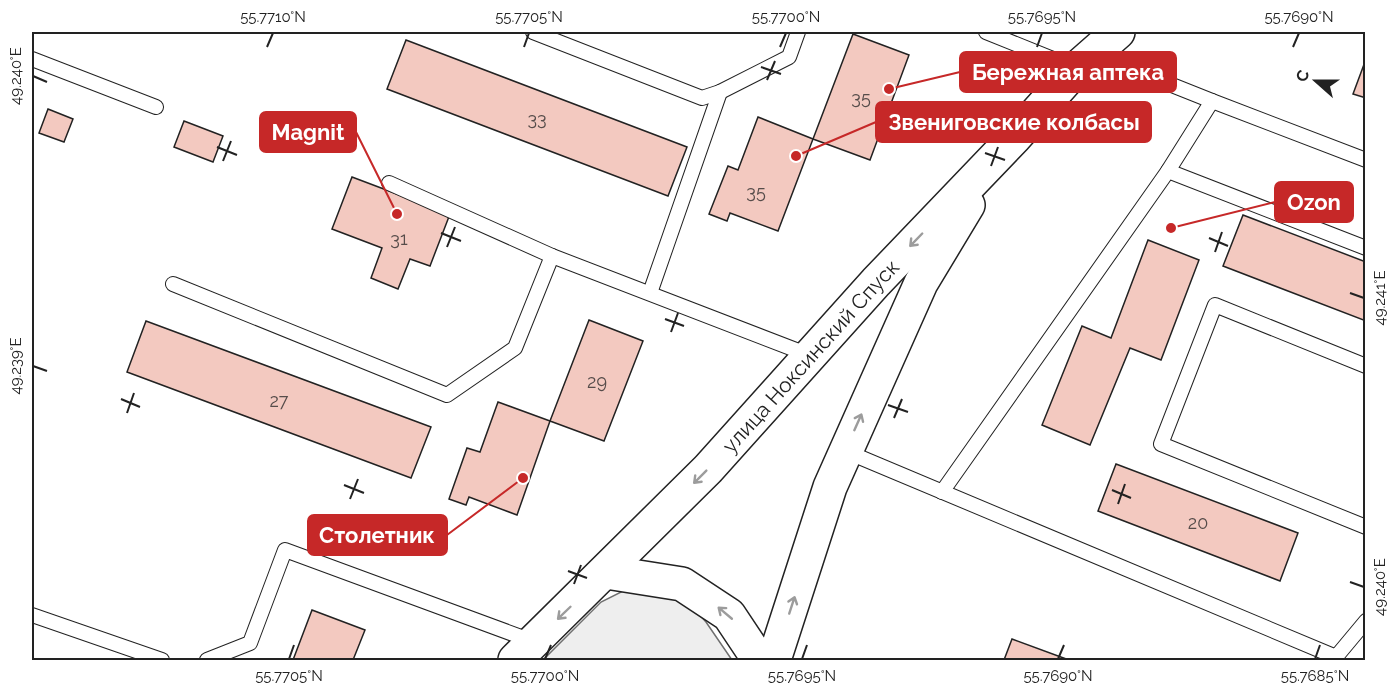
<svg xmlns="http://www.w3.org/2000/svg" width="1397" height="692" font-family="Raleway,sans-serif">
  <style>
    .green { fill: #eee; stroke: #6f6f6f; stroke-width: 1.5 }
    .building { fill: #f3c9c0; stroke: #222; stroke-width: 1.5 }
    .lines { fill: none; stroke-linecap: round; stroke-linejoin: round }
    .lane-casing { stroke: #222; stroke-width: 16 }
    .secondary-casing { stroke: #222; stroke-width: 36 }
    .lane { stroke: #fff; stroke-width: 14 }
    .secondary { stroke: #fff; stroke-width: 33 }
    .oneway { stroke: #9c9c9c }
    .ticks { fill: none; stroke: #222; stroke-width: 2 }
    .labels { text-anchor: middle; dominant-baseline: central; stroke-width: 4.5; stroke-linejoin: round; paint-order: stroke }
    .number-label { font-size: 18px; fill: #564c4a }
    .street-label { font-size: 21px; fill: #222; stroke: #fff }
    .leader { fill: none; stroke: #c62828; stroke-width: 2 }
    .callout-dot { fill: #c62828; stroke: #fff; stroke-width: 2 }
    .callout { fill: #c62828; stroke: #c62828; stroke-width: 2 }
    .callout-label { font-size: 22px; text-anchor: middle; font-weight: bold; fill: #fff }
    .neatline { fill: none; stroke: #222; stroke-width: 2 }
    .ticks-label { font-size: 15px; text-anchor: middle; fill: #222 }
  </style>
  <rect width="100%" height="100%" fill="#fff"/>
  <path class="green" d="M 625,590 L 687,601 L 706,622 L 732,660 L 543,660 L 601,602 Z"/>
  <g class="building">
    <path d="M 853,34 L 909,55 L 870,160 L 813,139 Z"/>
    <path d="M 406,40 L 687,147 L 668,196 L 387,89 Z"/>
    <path d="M 1366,59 L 1366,98 L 1353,94 Z"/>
    <path d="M 48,109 L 73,119 L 64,142 L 39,133 Z"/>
    <path d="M 758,117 L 813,139 L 778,231 L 730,213 L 727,221 L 709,214 L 728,166 L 738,170 Z"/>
    <path d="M 184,121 L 223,136 L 213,162 L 174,147 Z"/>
    <path d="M 352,177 L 450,214 L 430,266 L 410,259 L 398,289 L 371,278 L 382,248 L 332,229 Z"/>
    <path d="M 1243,215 L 1366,262 L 1366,321 L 1223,266 Z"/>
    <path d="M 1148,240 L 1199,260 L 1161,360 L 1130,348 L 1090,445 L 1042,425 L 1082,326 L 1111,338 Z"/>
    <path d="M 589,320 L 643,341 L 604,441 L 550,421 Z"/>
    <path d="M 146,321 L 431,427 L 411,478 L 127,372 Z"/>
    <path d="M 498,402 L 550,421 L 517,515 L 469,497 L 466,505 L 449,499 L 467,448 L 480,452 Z"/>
    <path d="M 1116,464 L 1298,533 L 1280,581 L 1098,511 Z"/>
    <path d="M 312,610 L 365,630 L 353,660 L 293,660 Z"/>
    <path d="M 1012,639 L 1069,660 L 1004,660 Z"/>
  </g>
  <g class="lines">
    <defs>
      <g id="lane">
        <path d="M 533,32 L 702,98 L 720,92 L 789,57 L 798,32"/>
        <path d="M 986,32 L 1075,68"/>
        <path d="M 1094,54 L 1212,101 L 1168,171"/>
        <path d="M 32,59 L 156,107"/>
        <path d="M 1212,101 L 1366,160"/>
        <path d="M 389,183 L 552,256 L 809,355"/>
        <path d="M 173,284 L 447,395 L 515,348 L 552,256"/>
        <path d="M 650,293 L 720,92"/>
        <path d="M 1366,366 L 1215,305 L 1161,444 L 1366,527"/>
        <path d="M 845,451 L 1336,657 L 1366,621"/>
        <path d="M 942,492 L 1168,171 L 1366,248"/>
        <path d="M 32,615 L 162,660"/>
        <path d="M 207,660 L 250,643 L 285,550 L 532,641"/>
      </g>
      <g id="secondary">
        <path d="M 606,572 L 682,584 L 729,615 L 759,660"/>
        <path id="s1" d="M 515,660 L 708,469 L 876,282 L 1015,137 L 1076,69 L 1118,32"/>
        <path d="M 774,660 L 830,487 L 921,283 L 968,205"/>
      </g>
    </defs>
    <use href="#lane" class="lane-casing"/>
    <use href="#secondary" class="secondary-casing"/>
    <use href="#lane" class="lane"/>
    <use href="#secondary" class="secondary"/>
  </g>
  <defs><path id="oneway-shaft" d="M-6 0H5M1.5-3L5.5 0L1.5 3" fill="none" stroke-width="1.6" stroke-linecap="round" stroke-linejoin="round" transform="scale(1.5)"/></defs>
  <g class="oneway">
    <use href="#oneway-shaft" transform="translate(916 240) rotate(134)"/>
    <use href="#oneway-shaft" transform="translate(858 422) rotate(-66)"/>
    <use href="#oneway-shaft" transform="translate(700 477) rotate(135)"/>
    <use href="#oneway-shaft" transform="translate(792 605) rotate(-72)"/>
    <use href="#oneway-shaft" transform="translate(564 613) rotate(136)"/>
    <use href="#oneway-shaft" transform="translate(725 613) rotate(-140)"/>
  </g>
  <path class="ticks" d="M 267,47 L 273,33M 524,47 L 529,33M 780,47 L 786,33M 1037,47 L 1042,33M 1293,47 L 1299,33M 761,67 L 781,74M 33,76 L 47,82M 767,80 L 775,61M 217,147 L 237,155M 985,153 L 1005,160M 223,161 L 231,141M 991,166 L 998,147M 441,233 L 461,241M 1209,238 L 1228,246M 447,247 L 455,227M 1215,252 L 1222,232M 1350,293 L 1364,298M 665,319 L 684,326M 671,332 L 678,313M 33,366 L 47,371M 121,399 L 140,407M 888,405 L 908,412M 127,413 L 134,393M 894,418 L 902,399M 344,485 L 364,493M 1112,490 L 1131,498M 350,499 L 358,479M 1118,504 L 1125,484M 568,571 L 587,578M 1350,582 L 1364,587M 574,584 L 581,565M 289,659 L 294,645M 545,659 L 551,645M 802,659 L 807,645M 1058,659 L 1064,645M 1315,659 L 1320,645"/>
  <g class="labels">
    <g class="number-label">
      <text x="861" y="97">35</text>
      <text x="537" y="118">33</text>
      <text x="756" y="191">35</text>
      <text x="399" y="238">31</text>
      <text x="597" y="381">29</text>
      <text x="279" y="400">27</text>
      <text x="1198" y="522">20</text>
    </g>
    <g class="street-label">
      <text stroke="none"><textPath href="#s1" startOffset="424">улица Ноксинский Спуск</textPath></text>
    </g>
  </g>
  <path class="leader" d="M889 89L960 72M796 156L876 122M397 214L356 132M1171 228L1275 202M523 478L447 535"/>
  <g class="callout-dot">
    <circle cx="889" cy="89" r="6"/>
    <circle cx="796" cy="156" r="6"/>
    <circle cx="397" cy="214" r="6"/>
    <circle cx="1171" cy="228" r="6"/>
    <circle cx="523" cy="478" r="6"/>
  </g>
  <g class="callout">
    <rect x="960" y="52" width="216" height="40" rx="6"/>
    <rect x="876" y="102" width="275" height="40" rx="6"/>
    <rect x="260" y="112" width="96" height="40" rx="6"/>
    <rect x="1275" y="182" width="78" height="40" rx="6"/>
    <rect x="308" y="515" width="139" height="40" rx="6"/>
  </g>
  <g class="callout-label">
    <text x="1068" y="80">Бережная аптека</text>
    <text x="1014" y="130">Звениговские колбасы</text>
    <text x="308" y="140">Magnit</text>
    <text x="1314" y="210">Ozon</text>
    <text x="377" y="543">Столетник</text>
  </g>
  <rect width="1397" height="692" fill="none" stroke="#ffffff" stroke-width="66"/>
  <g transform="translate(1316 81) rotate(291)" stroke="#ffffff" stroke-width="4.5" paint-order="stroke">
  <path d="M0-4.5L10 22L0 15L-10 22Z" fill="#222222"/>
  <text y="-9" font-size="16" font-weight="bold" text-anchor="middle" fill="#222222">С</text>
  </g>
  <rect x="33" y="33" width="1331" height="626" class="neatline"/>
  <g class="ticks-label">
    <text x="273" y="22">55.7710°N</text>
    <text x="529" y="22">55.7705°N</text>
    <text x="786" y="22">55.7700°N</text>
    <text x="1042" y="22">55.7695°N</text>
    <text x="1299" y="22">55.7690°N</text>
    <text transform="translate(16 76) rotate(-90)" y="5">49.240°E</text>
    <text transform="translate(1380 298) rotate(-90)" y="5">49.241°E</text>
    <text transform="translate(16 366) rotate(-90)" y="5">49.239°E</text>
    <text transform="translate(1380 587) rotate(-90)" y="5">49.240°E</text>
    <text x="289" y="681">55.7705°N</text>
    <text x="545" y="681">55.7700°N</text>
    <text x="802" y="681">55.7695°N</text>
    <text x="1058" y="681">55.7690°N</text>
    <text x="1315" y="681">55.7685°N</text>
  </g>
</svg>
